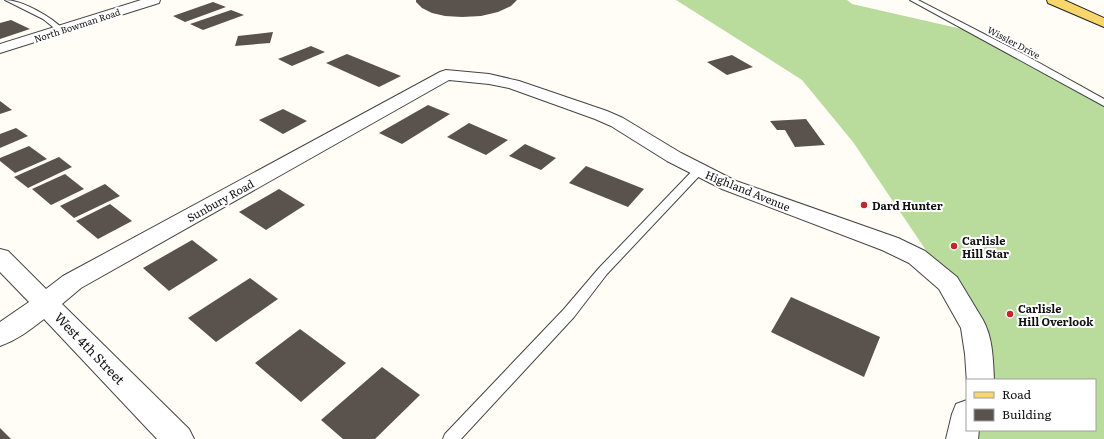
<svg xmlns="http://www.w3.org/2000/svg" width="1104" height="439" font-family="Literata,serif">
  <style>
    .forest { fill: #b9dc9c }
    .building { fill: #5a524d }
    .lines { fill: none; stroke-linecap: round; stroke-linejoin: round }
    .service-casing { stroke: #444; stroke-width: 2 }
    .minor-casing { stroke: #444; stroke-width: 2 }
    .primary-casing { stroke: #222; stroke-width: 2 }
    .service { fill: #fff; fill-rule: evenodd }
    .minor { fill: #fff; fill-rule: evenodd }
    .primary { fill: #f9d66b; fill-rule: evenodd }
    .poi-dot { fill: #c4262e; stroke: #fff; stroke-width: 1.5 }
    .labels { text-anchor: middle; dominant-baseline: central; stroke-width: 4; stroke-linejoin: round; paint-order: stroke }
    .far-street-label { font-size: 9px; fill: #111; stroke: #fff }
    .street-label { font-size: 11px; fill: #111; stroke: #fff }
    .poi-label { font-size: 11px; font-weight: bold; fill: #111; stroke: #fff; text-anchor: start }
    .near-street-label { font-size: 13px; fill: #111; stroke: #fff }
  </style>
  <rect width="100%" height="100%" fill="#fffdf5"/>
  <path class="forest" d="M 676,0 L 847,0 L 852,4 L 975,32 L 1104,103 L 1104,439 L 962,439 L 967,430 L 1095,430 L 1095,380 L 980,380 L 948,283 L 853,142 L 802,80 Z"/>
  <g class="building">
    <path d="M 416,0 L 517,0 L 511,6 L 498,12 L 481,16 L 462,17 L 445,16 L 432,13 L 422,8 L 416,2 Z"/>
    <path d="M 213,2 L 226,7 L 185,22 L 173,16 Z"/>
    <path d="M 231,10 L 244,15 L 203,30 L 190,24 Z"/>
    <path d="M 11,20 L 30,29 L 0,39 L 0,23 Z"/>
    <path d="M 273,32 L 270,43 L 235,46 L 238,36 Z"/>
    <path d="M 311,46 L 325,52 L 292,66 L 278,59 Z"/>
    <path d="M 347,54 L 401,76 L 379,87 L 326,63 Z"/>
    <path d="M 732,55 L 753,67 L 727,75 L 707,62 Z"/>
    <path d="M 0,101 L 12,110 L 0,114 Z"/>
    <path d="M 428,105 L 450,114 L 402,144 L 379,133 Z"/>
    <path d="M 283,109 L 307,121 L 283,134 L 259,120 Z"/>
    <path d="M 806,119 L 825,145 L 795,147 L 785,130 L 777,130 L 770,121 Z"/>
    <path d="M 469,123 L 508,140 L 486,155 L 447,137 Z"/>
    <path d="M 16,128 L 28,136 L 0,148 L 0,134 Z"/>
    <path d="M 525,144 L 556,158 L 541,170 L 509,156 Z"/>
    <path d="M 29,146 L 47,159 L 15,173 L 0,161 L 0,158 Z"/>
    <path d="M 59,157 L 72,167 L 28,188 L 14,177 Z"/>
    <path d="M 586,166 L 644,189 L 628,207 L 569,183 Z"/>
    <path d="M 65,174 L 84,189 L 51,205 L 32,189 Z"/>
    <path d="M 105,184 L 120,196 L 74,218 L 60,206 Z"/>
    <path d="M 279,189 L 305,205 L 266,230 L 239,212 Z"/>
    <path d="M 110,204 L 132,221 L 98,239 L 76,221 Z"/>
    <path d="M 192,240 L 218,260 L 169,291 L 143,268 Z"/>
    <path d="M 250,278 L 278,299 L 216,342 L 188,318 Z"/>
    <path d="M 791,297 L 880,337 L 864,377 L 771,332 Z"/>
    <path d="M 300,329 L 346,363 L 301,402 L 255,363 Z"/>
    <path d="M 382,367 L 420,395 L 375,439 L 343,439 L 321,420 Z"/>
    <path d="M 0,428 L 11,439 L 0,439 Z"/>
  </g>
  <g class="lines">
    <defs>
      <g id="service">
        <path d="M 5,0 C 22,0 52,17 64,30 L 62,31 L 58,31 L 43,19 Z"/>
        <path d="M 910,0 L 918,0 L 1025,55 L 1104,99 L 1104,106 Z"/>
        <path d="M 699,167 L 704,170 L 703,172 L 607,274 L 574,317 L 461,439 L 443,439 L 445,434 L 564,309 L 599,268 L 695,168 Z"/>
      </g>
      <g id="minor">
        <path d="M 141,0 L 160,0 L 159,3 L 0,53 L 0,44 Z"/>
        <path d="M 446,70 L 489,74 L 519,81 L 607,111 L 623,118 L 681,153 L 736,181 L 898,238 L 925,251 L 957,277 L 983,320 C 993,338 993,360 994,380 L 967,380 L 967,383 L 965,354 L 961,328 L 939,289 L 909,263 L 882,250 L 722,189 L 667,161 L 611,126 L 595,119 L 509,88 L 489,84 L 449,80 L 81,288 L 62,304 L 189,429 L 194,439 L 157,439 L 44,319 C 30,330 17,340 0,346 L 0,322 L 29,302 L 0,272 L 0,249 L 8,251 L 46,289 L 63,276 L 440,72 Z"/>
        <path d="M 967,400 L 967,430 L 979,430 L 978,439 L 946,439 L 952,414 L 956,404 Z"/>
      </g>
      <path id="primary" d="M 1047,0 L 1064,0 L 1104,18 L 1104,27 L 1048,3 Z"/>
    </defs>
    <use href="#service" class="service-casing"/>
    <use href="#minor" class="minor-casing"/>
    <use href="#primary" class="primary-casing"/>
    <use href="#service" class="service"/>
    <use href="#minor" class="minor"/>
    <use href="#primary" class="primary"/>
  </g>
  <g class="poi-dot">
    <circle cx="864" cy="205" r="4"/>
    <circle cx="954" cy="246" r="4"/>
    <circle cx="1010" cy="314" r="4"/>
  </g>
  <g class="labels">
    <g class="far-street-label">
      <text transform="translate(77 25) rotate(-18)">North Bowman Road</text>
      <text transform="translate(1014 42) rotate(28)">Wissler Drive</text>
    </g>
    <g class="street-label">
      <text transform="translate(748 190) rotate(22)">Highland Avenue</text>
      <text transform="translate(220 200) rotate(-29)">Sunbury Road</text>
    </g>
    <g class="poi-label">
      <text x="872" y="205">Dard Hunter</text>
      <text x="962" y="240">Carlisle<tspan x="962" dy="13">Hill Star</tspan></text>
      <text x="1018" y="308">Carlisle<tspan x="1018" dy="13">Hill Overlook</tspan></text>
    </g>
    <g class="near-street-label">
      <text transform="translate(90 348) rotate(46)">West 4th Street</text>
    </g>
  </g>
  <rect x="966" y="379" width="130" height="52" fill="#ffffff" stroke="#a0a0a0"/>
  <rect x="974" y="392" width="20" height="6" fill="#f9d66b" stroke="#a0a0a0"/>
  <text x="1002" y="399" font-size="12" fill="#111111">Road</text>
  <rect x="974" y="409" width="20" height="12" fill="#5a524d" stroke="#a0a0a0"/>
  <text x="1002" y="419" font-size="12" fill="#111111">Building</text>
</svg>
